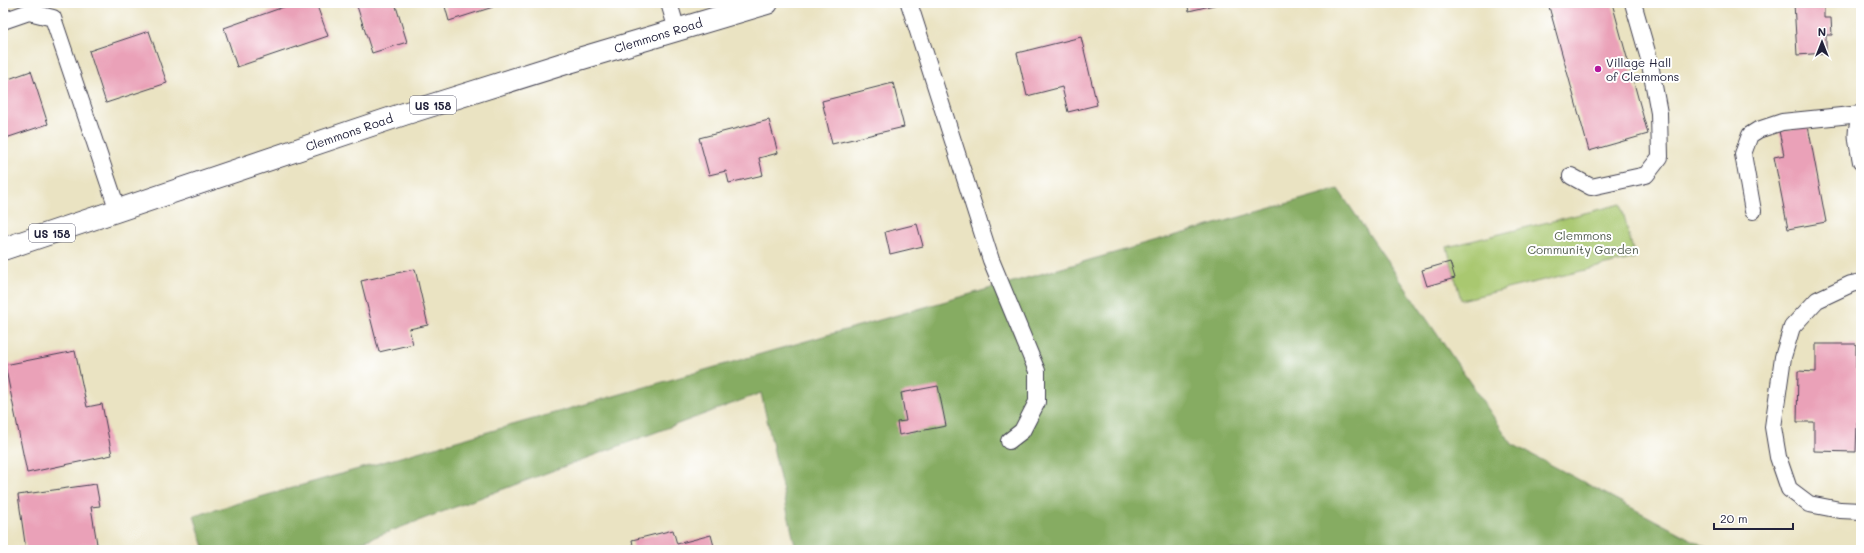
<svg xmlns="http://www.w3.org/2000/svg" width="1864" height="553" font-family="Mali,sans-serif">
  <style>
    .green { fill: #a9c870; stroke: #667556 }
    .forest { fill: #86ac62; stroke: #54674e }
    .building { fill: #eaa1b8 }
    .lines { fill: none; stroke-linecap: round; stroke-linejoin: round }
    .service-casing { stroke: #403f4f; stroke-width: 18 }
    .primary-casing { stroke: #403f4f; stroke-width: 24 }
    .service { stroke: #fff; stroke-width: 16 }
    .primary { stroke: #fff; stroke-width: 22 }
    .poi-dot { fill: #b5179e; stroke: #fff; stroke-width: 1.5 }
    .labels { text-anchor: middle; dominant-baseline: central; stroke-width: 4; stroke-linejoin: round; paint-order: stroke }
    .shield { fill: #fff; stroke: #646476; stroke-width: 1 }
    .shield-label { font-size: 11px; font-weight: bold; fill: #22223b }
    .street-label { font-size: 12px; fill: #22223b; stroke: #fff }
    .poi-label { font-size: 12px; fill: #22223b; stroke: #fff; text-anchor: start }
    .park-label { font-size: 12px; fill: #515c4e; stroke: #fff }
  </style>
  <rect width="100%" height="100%" fill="#fff"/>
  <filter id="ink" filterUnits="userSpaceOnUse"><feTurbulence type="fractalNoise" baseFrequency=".025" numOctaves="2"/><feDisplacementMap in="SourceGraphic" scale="8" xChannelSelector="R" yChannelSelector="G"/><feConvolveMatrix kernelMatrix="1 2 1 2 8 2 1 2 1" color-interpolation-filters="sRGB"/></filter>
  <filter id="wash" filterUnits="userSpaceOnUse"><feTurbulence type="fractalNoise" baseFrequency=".012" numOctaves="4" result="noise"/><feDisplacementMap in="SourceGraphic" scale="16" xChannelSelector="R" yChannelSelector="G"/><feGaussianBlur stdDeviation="0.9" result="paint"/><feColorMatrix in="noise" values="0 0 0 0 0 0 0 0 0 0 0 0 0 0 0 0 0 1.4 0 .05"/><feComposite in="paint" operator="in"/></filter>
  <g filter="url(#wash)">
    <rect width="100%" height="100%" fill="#eae3c2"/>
    <path class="green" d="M 1621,204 L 1635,258 L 1461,300 L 1447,247 Z"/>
    <path class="forest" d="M 1338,189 L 1512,444 L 1711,550 L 796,550 L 761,393 L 340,550 L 205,550 L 194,516 Z"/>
    <g id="blocks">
      <g class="building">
        <path d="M 295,3 L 316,3 L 328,36 L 237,67 L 224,28 Z"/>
        <path d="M 356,3 L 395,3 L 407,42 L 372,53 Z"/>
        <path d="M 444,3 L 491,3 L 493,7 L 449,21 Z"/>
        <path d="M 1187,3 L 1218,3 L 1218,4 L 1189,11 Z"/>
        <path d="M 1548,3 L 1612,3 L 1648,134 L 1589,151 Z"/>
        <path d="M 1794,3 L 1824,3 L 1824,18 L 1831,18 L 1832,35 L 1826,35 L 1826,53 L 1797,55 Z"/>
        <path d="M 149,31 L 167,83 L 106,103 L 89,51 Z"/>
        <path d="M 1081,37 L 1097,105 L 1068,112 L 1062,87 L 1027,96 L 1017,53 Z"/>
        <path d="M 31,71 L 48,124 L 3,139 L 3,81 Z"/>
        <path d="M 893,83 L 904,127 L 832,144 L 822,101 Z"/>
        <path d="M 769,120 L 778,153 L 759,158 L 763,175 L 729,183 L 726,171 L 709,175 L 699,138 Z"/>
        <path d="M 1808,126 L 1826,222 L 1788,229 L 1774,157 L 1784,155 L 1779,131 Z"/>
        <path d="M 917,224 L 923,246 L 890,254 L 885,232 Z"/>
        <path d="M 1450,262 L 1455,278 L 1427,286 L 1422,270 Z"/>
        <path d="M 415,269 L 428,325 L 409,329 L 413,344 L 379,352 L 361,281 Z"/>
        <path d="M 1816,344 L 1856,344 L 1856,373 L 1861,373 L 1861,423 L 1857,423 L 1856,452 L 1814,451 L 1814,422 L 1797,422 L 1798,371 L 1816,372 Z"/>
        <path d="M 75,351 L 87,407 L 102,404 L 112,455 L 27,473 L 5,365 Z"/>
        <path d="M 938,386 L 946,426 L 899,435 L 897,422 L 906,421 L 901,393 Z"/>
        <path d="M 96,484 L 100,506 L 91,507 L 98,550 L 26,550 L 18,495 Z"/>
        <path d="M 673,530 L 677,544 L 711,535 L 715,550 L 634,550 L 632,540 Z"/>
      </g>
    </g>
  </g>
  <g filter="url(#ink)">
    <use href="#blocks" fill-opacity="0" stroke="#403f4f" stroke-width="1"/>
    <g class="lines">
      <defs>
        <g id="service">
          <path d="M 669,3 L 677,30"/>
          <path d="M 909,3 L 991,260 L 1037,371 L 1037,402 L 1022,431 L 1009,441"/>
          <path d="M 3,21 L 29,12 L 53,18 L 118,211"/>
          <path d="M 1861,119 C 1852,131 1859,148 1861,162"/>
          <path d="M 1571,176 L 1591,187 L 1646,175 L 1660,157 L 1659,113 L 1649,59 L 1633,3"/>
          <path d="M 1753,211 L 1743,154 L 1750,135 L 1758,130 L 1782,122 L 1861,114"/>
          <path d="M 1861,282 L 1851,284 L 1817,300 L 1792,327 L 1783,357 L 1773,427 L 1778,457 L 1789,489 L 1809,504 L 1840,510 L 1861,511"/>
        </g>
        <path id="primary" d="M 3,249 L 404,114 L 569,62 L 767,3"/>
      </defs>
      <use href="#service" class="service-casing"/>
      <use href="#primary" class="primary-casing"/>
      <use href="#service" class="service"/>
      <use href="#primary" class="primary"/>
    </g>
  </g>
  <circle class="poi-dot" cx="1598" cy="69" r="4"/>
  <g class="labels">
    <g class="shield">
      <rect x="410" y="96" width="46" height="18" rx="3"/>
      <rect x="29" y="224" width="46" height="18" rx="3"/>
    </g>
    <g class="shield-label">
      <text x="433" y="105">US 158</text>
      <text x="52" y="233">US 158</text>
    </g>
    <g class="street-label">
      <text transform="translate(658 35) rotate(-17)">Clemmons Road</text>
      <text transform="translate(349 132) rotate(-19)">Clemmons Road</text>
    </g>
    <g class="poi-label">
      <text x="1606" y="62">Village Hall<tspan x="1606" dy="14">of Clemmons</tspan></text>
    </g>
    <g class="park-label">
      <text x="1583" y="235">Clemmons<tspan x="1583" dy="14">Community Garden</tspan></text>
    </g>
  </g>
  <rect width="1864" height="553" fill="none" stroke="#fff" stroke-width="16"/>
  <g transform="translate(1822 42)" stroke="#ffffff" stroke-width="3" paint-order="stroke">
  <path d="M0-3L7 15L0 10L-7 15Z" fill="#22223b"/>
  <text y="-6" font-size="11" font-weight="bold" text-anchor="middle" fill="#22223b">N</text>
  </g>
  <path d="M1714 523v6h79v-6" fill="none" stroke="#22223b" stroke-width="2"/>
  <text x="1720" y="523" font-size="12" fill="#22223b" stroke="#ffffff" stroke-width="3" paint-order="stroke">20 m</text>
</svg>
